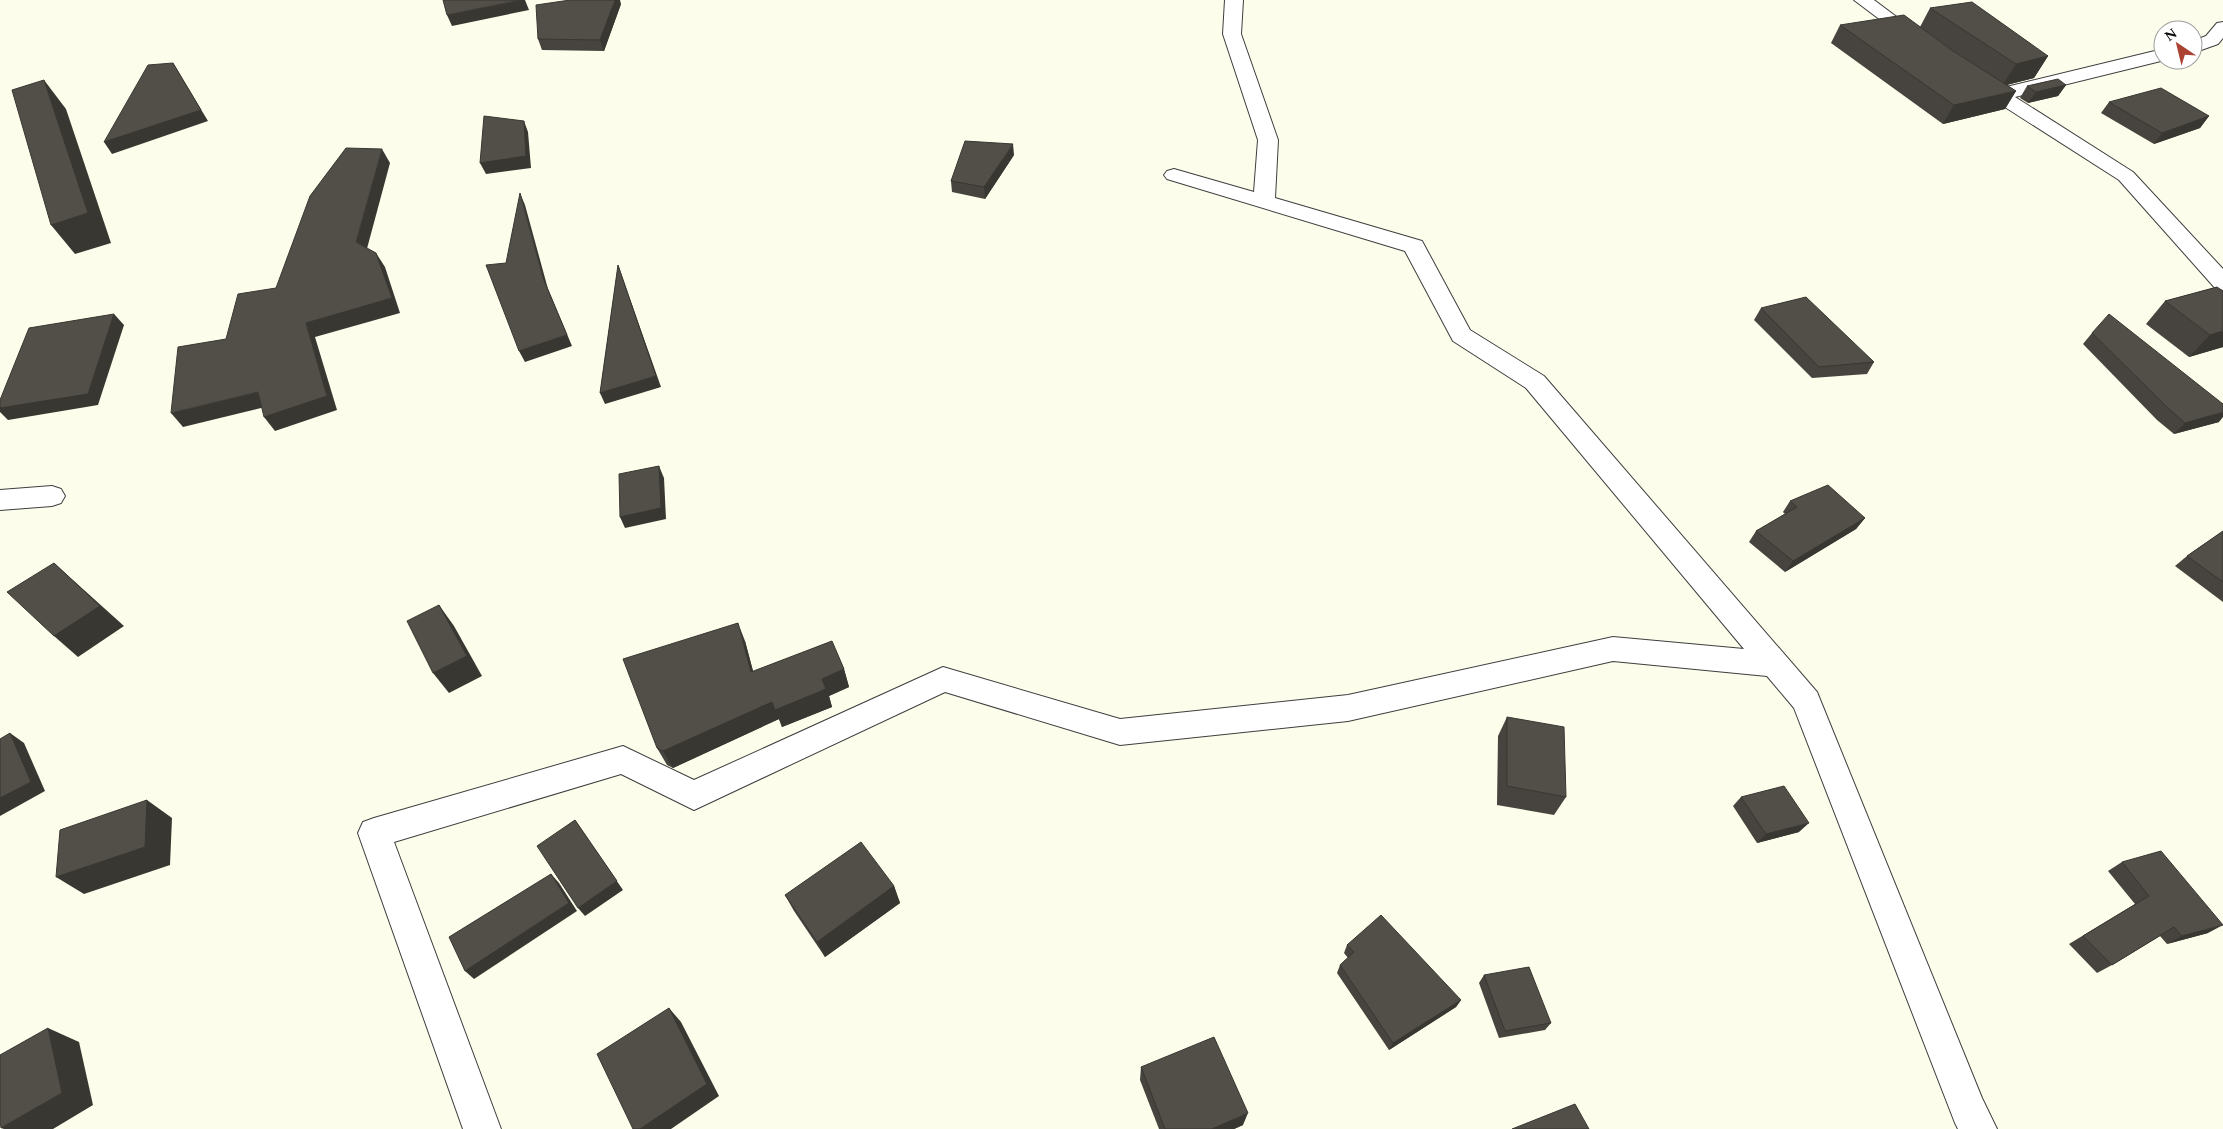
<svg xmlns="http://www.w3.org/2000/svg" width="2223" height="1129" font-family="Spectral,serif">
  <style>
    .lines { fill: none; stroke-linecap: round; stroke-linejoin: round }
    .minor-casing { stroke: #3e3e3e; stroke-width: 2 }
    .minor { fill: #fff; fill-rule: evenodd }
    .wall { fill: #47433e }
    .shaded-wall { fill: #393732 }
    .building { fill: #524e48; stroke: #393732 }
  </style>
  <rect width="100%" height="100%" fill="#fdfdeb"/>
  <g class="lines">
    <defs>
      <g id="minor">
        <path d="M 1225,0 L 1243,0 L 1241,34 L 1278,140 L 1275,198 L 1422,241 L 1470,330 L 1544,376 L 1817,692 L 1982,1098 L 1997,1129 L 1958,1129 L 1955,1123 L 1794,708 L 1767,676 L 1613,661 L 1348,721 L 1120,745 L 945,692 L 694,810 L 621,774 L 394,842 L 501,1129 L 463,1129 L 358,833 L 363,822 L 374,818 L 623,746 L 694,780 L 943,667 L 1120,719 L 1348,695 L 1613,637 L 1744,649 L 1526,388 L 1453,341 L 1405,251 L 1167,179 L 1164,175 L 1167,171 L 1174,169 L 1254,192 L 1258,140 L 1223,34 Z"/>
        <path d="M 1854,0 L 1874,0 L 1926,39 L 1923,43 L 1917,44 L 1911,43 Z"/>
        <path d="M 2223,22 L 2223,38 L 2218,44 L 2193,53 L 2193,41 L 2206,36 L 2217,23 Z"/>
        <path d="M 2163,49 L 2163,60 L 2165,60 L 2015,97 L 2133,172 L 2223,269 L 2223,290 L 2215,288 L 2119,180 L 1972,86 L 1970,82 L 1972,78 C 1984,75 1992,82 2002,88 Z"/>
        <path d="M 52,486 L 61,489 L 65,496 L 61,503 L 52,506 L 0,510 L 0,490 Z"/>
      </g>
    </defs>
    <use href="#minor" class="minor-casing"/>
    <use href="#minor" class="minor"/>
  </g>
  <g class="wall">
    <path d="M 621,4 L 604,51 L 542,50 L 538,39 Z"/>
    <path d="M 1930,8 L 2048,56 L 2034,78 L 2007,85 L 2016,91 L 2005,109 L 1943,124 L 1831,43 L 1840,25 L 1920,27 Z"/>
    <path d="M 2066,85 L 2058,96 L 2028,103 L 2020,98 L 2027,86 Z"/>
    <path d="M 2109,102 L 2209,116 L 2200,128 L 2154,144 L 2101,113 Z"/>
    <path d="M 1014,155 L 985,199 L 952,192 L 951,181 Z"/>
    <path d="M 2217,287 L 2223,347 L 2189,357 L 2146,324 L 2165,301 Z"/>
    <path d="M 1761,308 L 1874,362 L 1867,374 L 1812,378 L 1754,320 Z"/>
    <path d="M 2092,333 L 2219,422 L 2174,434 L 2157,420 L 2083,344 Z"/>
    <path d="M 1790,501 L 1865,518 L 1856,529 L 1785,572 L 1749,542 L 1756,531 L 1785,514 L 1783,512 Z"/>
    <path d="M 2223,531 L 2223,602 L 2175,566 L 2187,556 Z"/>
    <path d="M 745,641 L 753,671 L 844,669 L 849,687 L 829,696 L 832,707 L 782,727 L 779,719 L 673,768 L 667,765 L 657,748 Z"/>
    <path d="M 1507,717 L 1566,797 L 1554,815 L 1497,805 L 1498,736 Z"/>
    <path d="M 1741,797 L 1799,832 L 1757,843 L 1733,806 Z"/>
    <path d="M 2122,862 L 2208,933 L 2167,944 L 2160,936 L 2112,965 L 2097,973 L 2069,944 L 2135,904 L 2108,871 Z"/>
    <path d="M 894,886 L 900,903 L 825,957 L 794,911 L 785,895 Z"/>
    <path d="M 1347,945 L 1461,1000 L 1456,1007 L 1389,1050 L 1337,973 L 1340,965 L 1348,958 L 1344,953 Z"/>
    <path d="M 1484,975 L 1551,1023 L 1545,1030 L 1499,1038 L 1479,983 Z"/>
    <path d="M 1141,1067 L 1243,1125 L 1234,1129 L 1159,1129 L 1140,1080 Z"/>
  </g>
  <g class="shaded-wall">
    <path d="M 521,0 L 525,0 L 529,10 L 452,26 L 447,15 Z"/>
    <path d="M 615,0 L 620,0 L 621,4 L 604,51 L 600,40 Z"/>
    <path d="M 2048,56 L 2034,78 L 2002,86 L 2016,64 Z"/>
    <path d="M 173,63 L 208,121 L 112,154 L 104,142 Z"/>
    <path d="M 44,80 L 66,109 L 111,243 L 75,254 L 51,225 Z"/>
    <path d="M 2066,85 L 2058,96 L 2028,103 L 2036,92 Z"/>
    <path d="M 2016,91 L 2005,109 L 1943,124 L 1954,105 Z"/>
    <path d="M 2209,116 L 2200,128 L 2154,144 L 2162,133 Z"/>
    <path d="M 524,121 L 528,132 L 531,168 L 486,174 L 480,163 Z"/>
    <path d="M 1013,144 L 1014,155 L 985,199 L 984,187 Z"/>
    <path d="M 382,149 L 390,163 L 365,256 L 356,242 Z"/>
    <path d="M 520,193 L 525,205 L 548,289 L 572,346 L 525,362 L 519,351 L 543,278 Z"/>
    <path d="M 376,253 L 385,267 L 400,313 L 315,337 L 337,410 L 275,431 L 264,417 L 306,323 Z"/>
    <path d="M 618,265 L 661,387 L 605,404 L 600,393 Z"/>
    <path d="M 114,314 L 124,325 L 98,405 L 8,420 L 0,412 L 0,408 Z"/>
    <path d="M 2223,331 L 2223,347 L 2189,357 L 2210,335 Z"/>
    <path d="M 258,392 L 269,406 L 183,427 L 171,413 Z"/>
    <path d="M 2223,412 L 2223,417 L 2219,422 L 2174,434 L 2185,423 Z"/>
    <path d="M 659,466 L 664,478 L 666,519 L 625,528 L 620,517 Z"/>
    <path d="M 1865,518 L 1856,529 L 1785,572 L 1793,561 Z"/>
    <path d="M 54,563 L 124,626 L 78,657 L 54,636 Z"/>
    <path d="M 439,605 L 454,626 L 482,676 L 449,693 L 433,673 Z"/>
    <path d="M 738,623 L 745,641 L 758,690 L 751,672 Z"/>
    <path d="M 844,669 L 849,687 L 829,696 L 832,707 L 782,727 L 779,719 L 673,768 L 663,751 Z"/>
    <path d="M 10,733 L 24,743 L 45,791 L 0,816 L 0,798 Z"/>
    <path d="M 147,800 L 172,818 L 170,865 L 84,894 L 56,877 Z"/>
    <path d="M 575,820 L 623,890 L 585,916 L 578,908 Z"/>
    <path d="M 1809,823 L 1799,832 L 1757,843 L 1766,834 Z"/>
    <path d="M 551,874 L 559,883 L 577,911 L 474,979 L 465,971 Z"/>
    <path d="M 894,886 L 900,903 L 825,957 L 817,942 Z"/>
    <path d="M 2223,925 L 2208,933 L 2167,944 L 2182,936 Z"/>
    <path d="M 1461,1000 L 1456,1007 L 1389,1050 L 1393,1043 Z"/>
    <path d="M 669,1008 L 681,1022 L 719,1096 L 671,1129 L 640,1129 Z"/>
    <path d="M 48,1028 L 79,1042 L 93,1105 L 53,1129 L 4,1129 L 1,1128 Z"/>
    <path d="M 1248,1113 L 1243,1125 L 1234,1129 L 1212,1129 Z"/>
  </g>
  <g class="building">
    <path d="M 443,0 L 521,0 L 447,15 Z"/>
    <path d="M 570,0 L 615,0 L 600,40 L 538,39 L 536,5 Z"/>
    <path d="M 1972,2 L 2048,56 L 2016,64 L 1930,8 Z"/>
    <path d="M 1904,15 L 1953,51 L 2016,91 L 1954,105 L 1840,25 Z"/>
    <path d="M 173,63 L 201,110 L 104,142 L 148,65 Z"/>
    <path d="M 2058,79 L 2066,85 L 2036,92 L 2027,86 Z"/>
    <path d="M 44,80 L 88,213 L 51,225 L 12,90 Z"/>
    <path d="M 2161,88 L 2209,116 L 2162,133 L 2109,102 Z"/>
    <path d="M 484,116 L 524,121 L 526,156 L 480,163 Z"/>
    <path d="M 965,141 L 1013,144 L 984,187 L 951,181 Z"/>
    <path d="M 346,148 L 382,149 L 356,242 L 376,253 L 392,298 L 306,323 L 327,396 L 264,417 L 258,392 L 171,413 L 178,347 L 226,339 L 238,294 L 276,288 L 310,196 Z"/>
    <path d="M 520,193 L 543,278 L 567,335 L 519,351 L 486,265 L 506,263 Z"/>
    <path d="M 618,265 L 656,376 L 600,393 Z"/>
    <path d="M 2217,287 L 2223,291 L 2223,331 L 2210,335 L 2165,301 Z"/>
    <path d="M 1806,297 L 1874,362 L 1819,367 L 1761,308 Z"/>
    <path d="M 114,314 L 88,394 L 0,408 L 0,400 L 29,328 Z"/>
    <path d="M 2109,314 L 2223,404 L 2223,412 L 2185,423 L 2168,408 L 2092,333 Z"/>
    <path d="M 659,466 L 661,508 L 620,517 L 619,474 Z"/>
    <path d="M 1828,485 L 1865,518 L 1793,561 L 1756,531 L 1797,507 L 1790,501 Z"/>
    <path d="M 2223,531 L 2223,582 L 2187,556 Z"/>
    <path d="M 54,563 L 100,606 L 54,636 L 7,592 Z"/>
    <path d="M 439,605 L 467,656 L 433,673 L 407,621 Z"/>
    <path d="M 738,623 L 751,672 L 832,641 L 844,669 L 822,679 L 826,689 L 775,710 L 772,702 L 663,751 L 657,748 L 623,659 Z"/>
    <path d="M 1507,717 L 1564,727 L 1566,797 L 1507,786 Z"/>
    <path d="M 10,733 L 31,782 L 0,798 L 0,739 Z"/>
    <path d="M 1784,786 L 1809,823 L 1766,834 L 1741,797 Z"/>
    <path d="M 147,800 L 145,847 L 56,877 L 60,830 Z"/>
    <path d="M 575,820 L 617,881 L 578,908 L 537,846 Z"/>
    <path d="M 861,842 L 894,886 L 817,942 L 785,895 Z"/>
    <path d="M 2161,851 L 2223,925 L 2182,936 L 2174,927 L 2112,965 L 2083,936 L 2149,896 L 2122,862 Z"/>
    <path d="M 551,874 L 569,903 L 465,971 L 449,937 Z"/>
    <path d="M 1381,915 L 1461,1000 L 1393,1043 L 1340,965 L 1354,952 L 1347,945 Z"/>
    <path d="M 1529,967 L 1551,1023 L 1505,1031 L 1484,975 Z"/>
    <path d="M 669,1008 L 707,1084 L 640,1129 L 633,1129 L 597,1054 Z"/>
    <path d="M 48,1028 L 62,1093 L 1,1128 L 0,1121 L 0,1055 Z"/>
    <path d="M 1214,1037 L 1248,1113 L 1212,1129 L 1165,1129 L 1141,1067 Z"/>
    <path d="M 1575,1104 L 1589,1129 L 1512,1129 Z"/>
  </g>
  <g transform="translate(2178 45) rotate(325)"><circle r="24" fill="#ffffff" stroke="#9d9d9d"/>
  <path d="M0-4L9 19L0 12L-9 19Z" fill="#ab4332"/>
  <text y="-8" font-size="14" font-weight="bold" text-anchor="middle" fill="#0b0b0b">N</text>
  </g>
</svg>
